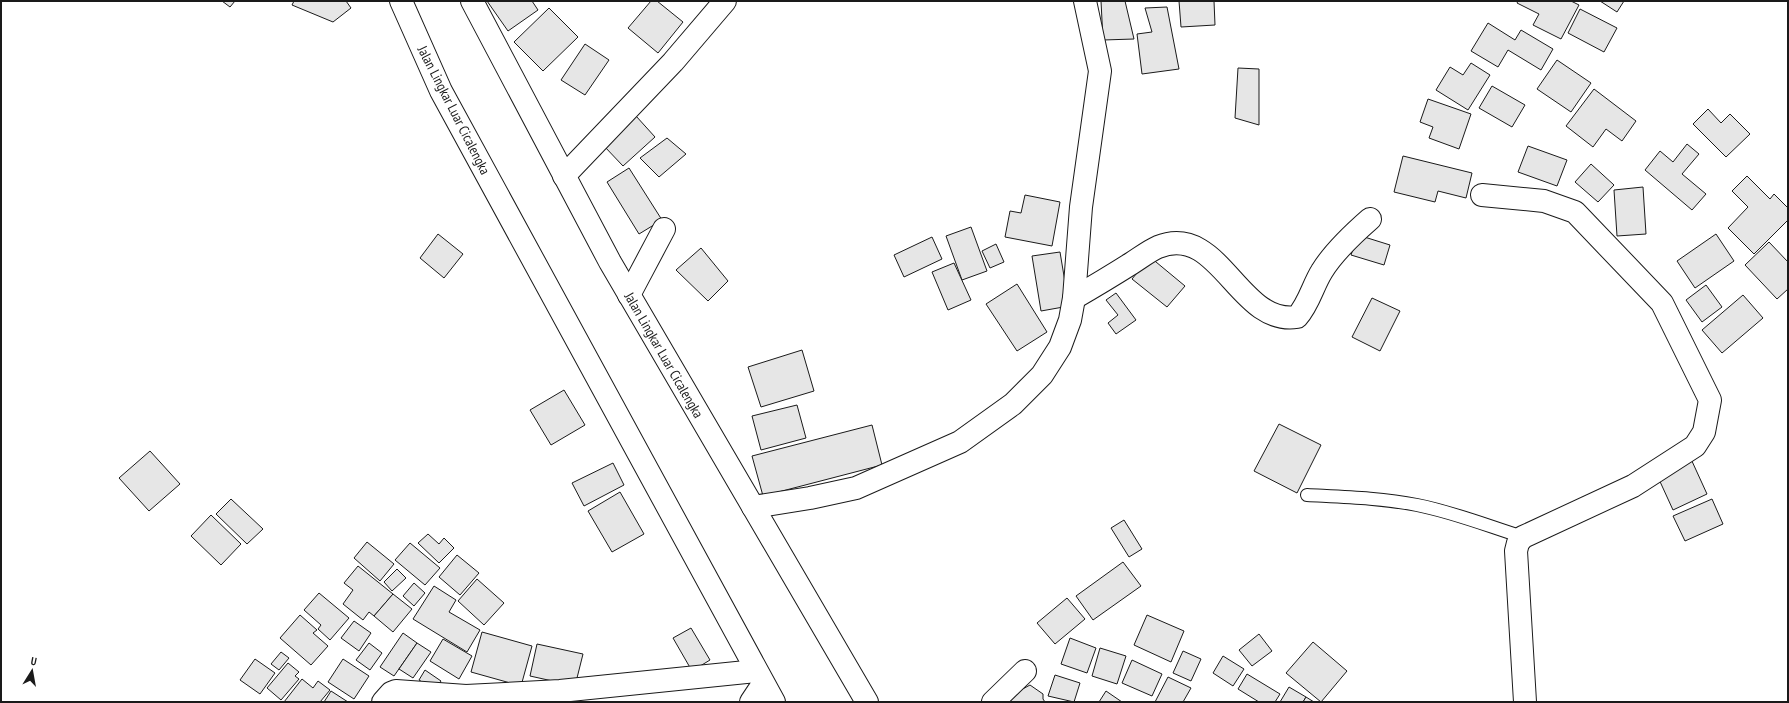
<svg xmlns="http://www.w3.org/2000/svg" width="1789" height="703" font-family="'PT Sans Narrow',sans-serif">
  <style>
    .building { fill: #e6e6e6; stroke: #1a1a1a }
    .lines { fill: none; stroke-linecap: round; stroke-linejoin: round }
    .service-casing { stroke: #1a1a1a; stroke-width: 14 }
    .minor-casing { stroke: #1a1a1a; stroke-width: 24 }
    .trunk-casing { stroke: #1a1a1a; stroke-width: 24 }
    .service { stroke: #fff; stroke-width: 12 }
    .minor { stroke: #fff; stroke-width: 22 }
    .trunk { stroke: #fff; stroke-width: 22 }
    .labels { text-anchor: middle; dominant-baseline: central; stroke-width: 3; stroke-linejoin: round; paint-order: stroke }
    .street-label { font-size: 14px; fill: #1a1a1a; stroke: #fff }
  </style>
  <rect width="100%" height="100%" fill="#fff"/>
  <g class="building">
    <path d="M 222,1 L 235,1 L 230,7 Z"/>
    <path d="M 294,1 L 346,1 L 351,8 L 333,22 L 292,5 Z"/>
    <path d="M 487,1 L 532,1 L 538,10 L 508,31 Z"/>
    <path d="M 651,1 L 657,1 L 683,22 L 658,53 L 628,28 Z"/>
    <path d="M 1101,1 L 1125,1 L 1134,39 L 1103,40 Z"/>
    <path d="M 1179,1 L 1214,1 L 1215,25 L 1181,27 Z"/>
    <path d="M 1518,1 L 1571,1 L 1579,5 L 1561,39 L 1533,25 L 1539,14 L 1517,3 Z"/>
    <path d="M 1600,1 L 1624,1 L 1617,12 Z"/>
    <path d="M 1167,7 L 1179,69 L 1142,74 L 1137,34 L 1152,32 L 1145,8 Z"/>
    <path d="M 549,8 L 578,37 L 543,71 L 514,42 Z"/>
    <path d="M 1580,9 L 1617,28 L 1604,52 L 1568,33 Z"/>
    <path d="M 1488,23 L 1515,40 L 1521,30 L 1553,49 L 1541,70 L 1508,50 L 1498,67 L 1471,51 Z"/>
    <path d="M 585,44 L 609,60 L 585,95 L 561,80 Z"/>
    <path d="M 1557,60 L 1591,83 L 1571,112 L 1537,89 Z"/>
    <path d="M 1471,63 L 1490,75 L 1468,110 L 1436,90 L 1450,67 L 1463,75 Z"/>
    <path d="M 1238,68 L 1259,69 L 1259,125 L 1235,118 Z"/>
    <path d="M 1492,86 L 1525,105 L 1512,127 L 1479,108 Z"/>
    <path d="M 1594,89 L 1636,121 L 1622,141 L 1606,129 L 1593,147 L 1566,126 Z"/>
    <path d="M 1428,99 L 1471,114 L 1459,149 L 1429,138 L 1433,127 L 1420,122 Z"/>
    <path d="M 1708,109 L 1721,123 L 1730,114 L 1750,134 L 1726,157 L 1693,124 Z"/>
    <path d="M 636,116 L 655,137 L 623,166 L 604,146 Z"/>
    <path d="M 667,138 L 686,154 L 659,177 L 640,158 Z"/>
    <path d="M 1687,144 L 1699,154 L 1682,174 L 1706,194 L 1692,210 L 1645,170 L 1660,151 L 1673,162 Z"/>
    <path d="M 1528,146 L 1567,160 L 1557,186 L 1518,172 Z"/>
    <path d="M 1403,156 L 1472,173 L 1466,198 L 1438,191 L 1435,202 L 1394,192 Z"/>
    <path d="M 1591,164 L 1614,185 L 1598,202 L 1575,182 Z"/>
    <path d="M 629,168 L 662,220 L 639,234 L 607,182 Z"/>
    <path d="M 1747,176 L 1770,199 L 1774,194 L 1788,208 L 1788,220 L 1754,254 L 1728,228 L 1748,207 L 1732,191 Z"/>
    <path d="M 1643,187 L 1646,234 L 1617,236 L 1614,190 Z"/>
    <path d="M 1025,195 L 1060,202 L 1052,246 L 1005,237 L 1010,211 L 1021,213 Z"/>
    <path d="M 971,227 L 987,271 L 962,280 L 946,236 Z"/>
    <path d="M 438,234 L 463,254 L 444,278 L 420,258 Z"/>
    <path d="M 1716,234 L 1734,261 L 1695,288 L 1677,261 Z"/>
    <path d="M 1358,235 L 1390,245 L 1384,265 L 1351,255 Z"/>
    <path d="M 932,237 L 942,259 L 904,277 L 894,255 Z"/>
    <path d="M 1769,242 L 1788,262 L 1788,289 L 1777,299 L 1745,265 Z"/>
    <path d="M 996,244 L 1004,262 L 990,268 L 982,251 Z"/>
    <path d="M 701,248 L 728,281 L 708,301 L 676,270 Z"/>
    <path d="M 1060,252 L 1069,306 L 1041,311 L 1032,256 Z"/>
    <path d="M 1150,257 L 1185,286 L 1167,307 L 1132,279 Z"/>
    <path d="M 954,263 L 971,300 L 948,310 L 932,272 Z"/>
    <path d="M 1017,284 L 1047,332 L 1017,351 L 986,304 Z"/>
    <path d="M 1706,285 L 1722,307 L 1702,322 L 1686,300 Z"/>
    <path d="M 1116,293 L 1136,320 L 1116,334 L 1108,323 L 1118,315 L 1106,300 Z"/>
    <path d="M 1743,295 L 1763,318 L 1722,353 L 1702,330 Z"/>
    <path d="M 1372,298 L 1400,311 L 1380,351 L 1352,337 Z"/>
    <path d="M 802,350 L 814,391 L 761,407 L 748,367 Z"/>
    <path d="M 564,390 L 585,425 L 551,445 L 530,410 Z"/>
    <path d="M 797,405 L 806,438 L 761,450 L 752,416 Z"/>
    <path d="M 1279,424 L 1321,445 L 1297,493 L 1254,471 Z"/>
    <path d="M 872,425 L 882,465 L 763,496 L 752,456 Z"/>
    <path d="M 150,451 L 180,484 L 149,511 L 119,478 Z"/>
    <path d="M 1691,459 L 1707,494 L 1673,510 L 1657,475 Z"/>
    <path d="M 613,463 L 624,485 L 584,506 L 572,483 Z"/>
    <path d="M 620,492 L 644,534 L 612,552 L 588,511 Z"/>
    <path d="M 231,499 L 263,529 L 247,544 L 216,514 Z"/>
    <path d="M 1712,499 L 1723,524 L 1685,541 L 1673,516 Z"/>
    <path d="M 211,515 L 241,544 L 221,565 L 191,536 Z"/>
    <path d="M 1124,520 L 1142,549 L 1129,557 L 1111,528 Z"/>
    <path d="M 428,534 L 439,544 L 444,538 L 454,548 L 439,563 L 418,543 Z"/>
    <path d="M 367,542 L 394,564 L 380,581 L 354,558 Z"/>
    <path d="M 410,543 L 440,568 L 425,585 L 395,560 Z"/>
    <path d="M 457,555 L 479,573 L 460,595 L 439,577 Z"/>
    <path d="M 1123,562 L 1141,586 L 1093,620 L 1076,596 Z"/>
    <path d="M 358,566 L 393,594 L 374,616 L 369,612 L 363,620 L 343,604 L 353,590 L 344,583 Z"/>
    <path d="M 397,569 L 406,578 L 392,591 L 384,582 Z"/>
    <path d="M 477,579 L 504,603 L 484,625 L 458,601 Z"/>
    <path d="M 414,583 L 425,593 L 414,606 L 403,596 Z"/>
    <path d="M 434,586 L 456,600 L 449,612 L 480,630 L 467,652 L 413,619 Z"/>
    <path d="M 319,593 L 349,618 L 330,640 L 318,629 L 321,625 L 304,610 Z"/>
    <path d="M 393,594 L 412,609 L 393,632 L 374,616 Z"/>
    <path d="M 1067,598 L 1085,619 L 1055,644 L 1037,623 Z"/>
    <path d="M 300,615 L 317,630 L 313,633 L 328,646 L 311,665 L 280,638 Z"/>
    <path d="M 1147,615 L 1184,631 L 1171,662 L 1134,645 Z"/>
    <path d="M 354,621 L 371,633 L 359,651 L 341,638 Z"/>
    <path d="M 691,628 L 710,660 L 692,671 L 673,638 Z"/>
    <path d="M 482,632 L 532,646 L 521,686 L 471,672 Z"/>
    <path d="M 403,633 L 417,643 L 394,676 L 380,667 Z"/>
    <path d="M 1259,634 L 1272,651 L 1252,666 L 1239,650 Z"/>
    <path d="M 1070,638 L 1096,648 L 1087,673 L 1061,664 Z"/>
    <path d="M 443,639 L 472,656 L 459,679 L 430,661 Z"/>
    <path d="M 1313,642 L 1347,671 L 1321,702 L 1286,673 Z"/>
    <path d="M 369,643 L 382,653 L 370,670 L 356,660 Z"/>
    <path d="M 417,643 L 431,652 L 413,678 L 399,669 Z"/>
    <path d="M 537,644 L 583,654 L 575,686 L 530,676 Z"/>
    <path d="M 1100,648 L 1126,656 L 1117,684 L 1092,676 Z"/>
    <path d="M 1183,651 L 1201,659 L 1191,681 L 1173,673 Z"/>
    <path d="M 281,652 L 289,658 L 279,670 L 271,664 Z"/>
    <path d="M 1223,656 L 1244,669 L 1233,686 L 1213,673 Z"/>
    <path d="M 255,659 L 275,673 L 260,694 L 240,680 Z"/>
    <path d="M 343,659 L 369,676 L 354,699 L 328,682 Z"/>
    <path d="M 1132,660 L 1162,674 L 1152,696 L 1122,683 Z"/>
    <path d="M 288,663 L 299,672 L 295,676 L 299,679 L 281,700 L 267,688 Z"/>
    <path d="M 425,670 L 441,681 L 435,690 L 419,680 Z"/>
    <path d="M 1247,674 L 1280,694 L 1275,702 L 1259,702 L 1238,689 Z"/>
    <path d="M 1055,675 L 1080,683 L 1074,702 L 1048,696 Z"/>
    <path d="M 1168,677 L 1191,688 L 1183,702 L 1155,702 Z"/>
    <path d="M 302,679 L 313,688 L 318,681 L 330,690 L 320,702 L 284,702 Z"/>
    <path d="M 1030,685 L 1043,694 L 1043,699 L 1045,702 L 1006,702 L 1019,691 Z"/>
    <path d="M 1289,687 L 1306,697 L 1303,702 L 1280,702 Z"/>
    <path d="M 331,691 L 348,702 L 324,702 Z"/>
    <path d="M 1106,691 L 1122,702 L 1099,702 Z"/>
    <path d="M 1306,697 L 1314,702 L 1303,702 Z"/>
  </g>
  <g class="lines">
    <defs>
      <path id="service" d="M 1307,495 C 1344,497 1381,498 1417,505 C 1453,512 1488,526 1523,537"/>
      <g id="minor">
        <path d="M 564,176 L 673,62 L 725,1"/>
        <path d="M 1482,195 L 1544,201 L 1575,212 L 1662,303 L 1710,400 L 1704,432 L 1695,446 L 1633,486 L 1523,537 L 1518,543 L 1516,551 L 1525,702"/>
        <path d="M 629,295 L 664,229"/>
        <path d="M 1074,298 C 1093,287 1113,275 1132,263 C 1140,258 1149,251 1158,247 C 1220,222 1238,326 1297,317 C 1309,304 1313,285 1322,271 C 1333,253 1354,233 1370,219"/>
        <path d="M 753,507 L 810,498 L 856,488 L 960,442 L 1013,404 L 1042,375 L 1060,347 L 1070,320 L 1074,298 L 1081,207 L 1100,71 L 1085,1"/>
        <path d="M 383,702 L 391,693 L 396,691 L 466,696 L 560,691 L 756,671"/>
        <path d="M 751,702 L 763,684"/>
        <path d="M 993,702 L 1025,671"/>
      </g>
      <g id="trunk">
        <path d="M 401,1 L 441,91 L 774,702"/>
        <path d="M 472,1 L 610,262 L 867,702"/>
      </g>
    </defs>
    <use href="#service" class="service-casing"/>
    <use href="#minor" class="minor-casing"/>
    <use href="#trunk" class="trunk-casing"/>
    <use href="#service" class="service"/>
    <use href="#minor" class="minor"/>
    <use href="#trunk" class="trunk"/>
  </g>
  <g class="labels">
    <g class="street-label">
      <text transform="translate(454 110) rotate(63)">Jalan Lingkar Luar Cicalengka</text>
      <text transform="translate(664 355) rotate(60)">Jalan Lingkar Luar Cicalengka</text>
    </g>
  </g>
  <rect width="1789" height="703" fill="none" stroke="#1a1a1a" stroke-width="4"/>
  <g transform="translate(32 671) rotate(11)" stroke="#ffffff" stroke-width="3" paint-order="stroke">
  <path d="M0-3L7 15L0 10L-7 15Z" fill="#1a1a1a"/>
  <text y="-6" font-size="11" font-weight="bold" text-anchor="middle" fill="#1a1a1a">U</text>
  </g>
</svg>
